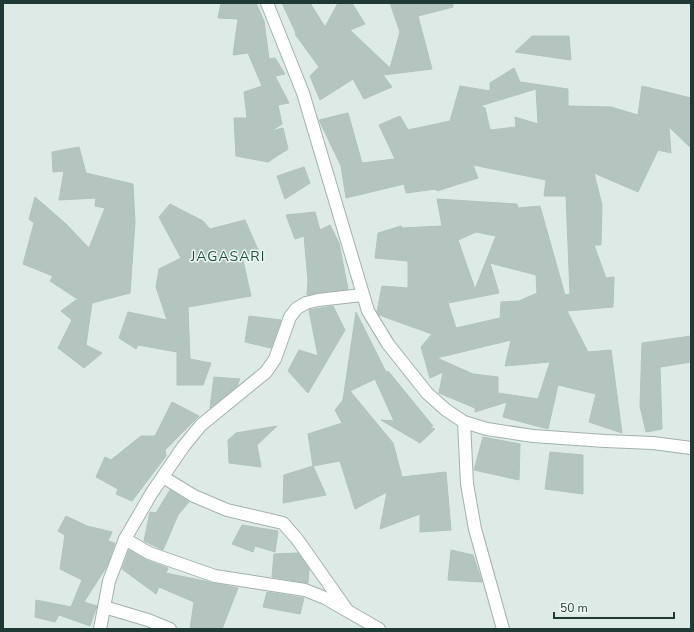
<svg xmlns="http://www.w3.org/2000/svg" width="694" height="632" font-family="'Nunito Sans',sans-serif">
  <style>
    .building { fill: #b3c5be; stroke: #b0c4bc; fill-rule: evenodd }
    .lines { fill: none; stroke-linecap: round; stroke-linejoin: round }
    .minor-casing { stroke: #a1b2ac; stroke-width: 14 }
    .minor { stroke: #fff; stroke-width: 12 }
    .labels { text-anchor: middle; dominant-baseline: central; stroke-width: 3; stroke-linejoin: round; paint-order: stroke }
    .quarter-label { font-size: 14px; letter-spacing: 1px; fill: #1a4d42; stroke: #eef7f3 }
  </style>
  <rect width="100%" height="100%" fill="#deeae5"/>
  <g class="building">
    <path d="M 221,3 L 256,3 L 264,21 L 269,59 L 275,58 L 285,74 L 275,76 L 289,103 L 278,105 L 282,124 L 271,131 L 283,128 L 288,149 L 268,162 L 236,156 L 234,118 L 247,118 L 244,92 L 262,86 L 248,53 L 233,55 L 238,19 L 218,18 Z"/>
    <path d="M 282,3 L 310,3 L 325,27 L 338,3 L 352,3 L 365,24 L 350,30 L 390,68 L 400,32 L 390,3 L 453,3 L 453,7 L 418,16 L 432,69 L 383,75 L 392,87 L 364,99 L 353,79 L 320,100 L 310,76 L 319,67 L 295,34 L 296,33 Z"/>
    <path d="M 532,36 L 569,36 L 571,60 L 515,52 Z"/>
    <path d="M 514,68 L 520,82 L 568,89 L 568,106 L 611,107 L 638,115 L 642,86 L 691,98 L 691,148 L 669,127 L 671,153 L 658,150 L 638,192 L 594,173 L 602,205 L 601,245 L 594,245 L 606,278 L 614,277 L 613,307 L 567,311 L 588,352 L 611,350 L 622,433 L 589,422 L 596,394 L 558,385 L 548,429 L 503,417 L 507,402 L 475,412 L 475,408 L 439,393 L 443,372 L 430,378 L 421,347 L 432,334 L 379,315 L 377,312 L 382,286 L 408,288 L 408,261 L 375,258 L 378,233 L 401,226 L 402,228 L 442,226 L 437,199 L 517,204 L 518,208 L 540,206 L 565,295 L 570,294 L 566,196 L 544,196 L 546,180 L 473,165 L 478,178 L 437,191 L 436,189 L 406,193 L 404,184 L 346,198 L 341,166 L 319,120 L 348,113 L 362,163 L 395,159 L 379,125 L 400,116 L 408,130 L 450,121 L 460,86 L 490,91 L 490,83 ZM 536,89 L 538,124 L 515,117 L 516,127 L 490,130 L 485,108 L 480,106 ZM 476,232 L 496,236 L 475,289 L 458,240 ZM 490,263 L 536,275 L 537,293 L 519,301 L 501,302 L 500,318 L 456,328 L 448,303 L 499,293 ZM 511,340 L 505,366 L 550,362 L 538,399 L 498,393 L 498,377 L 473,374 L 437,358 Z"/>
    <path d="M 79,147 L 86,173 L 133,184 L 135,222 L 130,293 L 92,303 L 86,345 L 102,353 L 84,368 L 58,348 L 72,320 L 61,311 L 76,300 L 82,302 L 50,281 L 53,276 L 23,264 L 34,223 L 29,219 L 35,197 L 65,223 L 89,248 L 105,208 L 95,206 L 96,198 L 59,200 L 64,171 L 53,172 L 52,152 Z"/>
    <path d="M 304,167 L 310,183 L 285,199 L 277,176 Z"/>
    <path d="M 170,204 L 203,221 L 210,229 L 245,220 L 259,252 L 242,256 L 251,296 L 188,307 L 190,359 L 211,363 L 203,385 L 177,385 L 177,352 L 138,345 L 136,349 L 119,338 L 128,312 L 167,320 L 156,287 L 159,269 L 181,258 L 159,217 Z"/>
    <path d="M 315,212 L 320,230 L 330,225 L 339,243 L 348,289 L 307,295 L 308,281 L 304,236 L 295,239 L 286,215 Z"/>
    <path d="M 333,306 L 345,330 L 308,393 L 288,371 L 299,350 L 318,356 L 309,310 Z"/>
    <path d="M 356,312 L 386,372 L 388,371 L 433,426 L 428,427 L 435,429 L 420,443 L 381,420 L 394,421 L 375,379 L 350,391 L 393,443 L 402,477 L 446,472 L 451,530 L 420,532 L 420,514 L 380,529 L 387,492 L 355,509 L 340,461 L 313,466 L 308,434 L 342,423 L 335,410 L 343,400 Z"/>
    <path d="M 249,316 L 281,320 L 271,348 L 245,342 Z"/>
    <path d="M 691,336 L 691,362 L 660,367 L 662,429 L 646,432 L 640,406 L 642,343 Z"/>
    <path d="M 214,377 L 240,379 L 237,386 L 210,408 Z"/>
    <path d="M 172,402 L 199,416 L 165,450 L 166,456 L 132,501 L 116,494 L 118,489 L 96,477 L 105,457 L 111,460 L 141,436 L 155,436 Z"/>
    <path d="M 277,426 L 257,445 L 261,467 L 229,463 L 228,440 L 236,433 Z"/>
    <path d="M 483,437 L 520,444 L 519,480 L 474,470 Z"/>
    <path d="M 550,452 L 583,455 L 583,494 L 545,489 Z"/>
    <path d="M 313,466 L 326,495 L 283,503 L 284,475 Z"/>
    <path d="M 170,490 L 189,502 L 178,515 L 163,550 L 144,541 L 150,512 L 156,513 Z"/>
    <path d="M 66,516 L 87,526 L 112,532 L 108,541 L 115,543 L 107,566 L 84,602 L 97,606 L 90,626 L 59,615 L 55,622 L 35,617 L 36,600 L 71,607 L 82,580 L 60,569 L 65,535 L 58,531 Z"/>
    <path d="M 242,525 L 278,531 L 275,552 L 255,546 L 253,552 L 232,544 Z"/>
    <path d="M 129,550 L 146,560 L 168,568 L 166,573 L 238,588 L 222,629 L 190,629 L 194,602 L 159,587 L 156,594 L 122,569 Z"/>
    <path d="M 451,550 L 473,555 L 482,582 L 448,580 Z"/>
    <path d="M 298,553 L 309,569 L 308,583 L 272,577 L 274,554 Z"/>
    <path d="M 267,592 L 304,598 L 300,614 L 263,607 Z"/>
  </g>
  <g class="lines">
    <defs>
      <g id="minor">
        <path d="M 267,3 L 303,93 L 368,311 L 388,344 L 427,393 L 446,410 L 464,422 L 487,429 L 533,436 L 605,441 L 653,443 L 691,448"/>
        <path d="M 464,422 L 467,484 L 475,529 L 503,629"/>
        <path d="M 163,477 L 194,496 L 227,510 L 283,523 L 297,539 L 347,610"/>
        <path d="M 125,539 L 149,553 L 215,576 L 305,590 L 325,598 L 379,629"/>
        <path d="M 104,607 L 148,620 L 170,629"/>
        <path d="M 100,629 L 109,581 L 125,539 L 151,494 L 183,447 L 201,425 L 266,372 L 275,359 L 290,317 L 297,308 L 306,303 L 318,300 L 362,295"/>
      </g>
    </defs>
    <use href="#minor" class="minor-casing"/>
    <use href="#minor" class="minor"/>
  </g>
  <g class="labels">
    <g class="quarter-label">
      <text x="228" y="256">JAGASARI</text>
    </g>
  </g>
  <rect width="694" height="632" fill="none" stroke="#1f3a34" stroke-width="8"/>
  <path d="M554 612v6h120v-6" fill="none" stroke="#1f3a34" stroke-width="2"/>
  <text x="560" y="612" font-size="12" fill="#1f3a34" stroke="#eef7f3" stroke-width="3" paint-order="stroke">50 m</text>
</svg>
